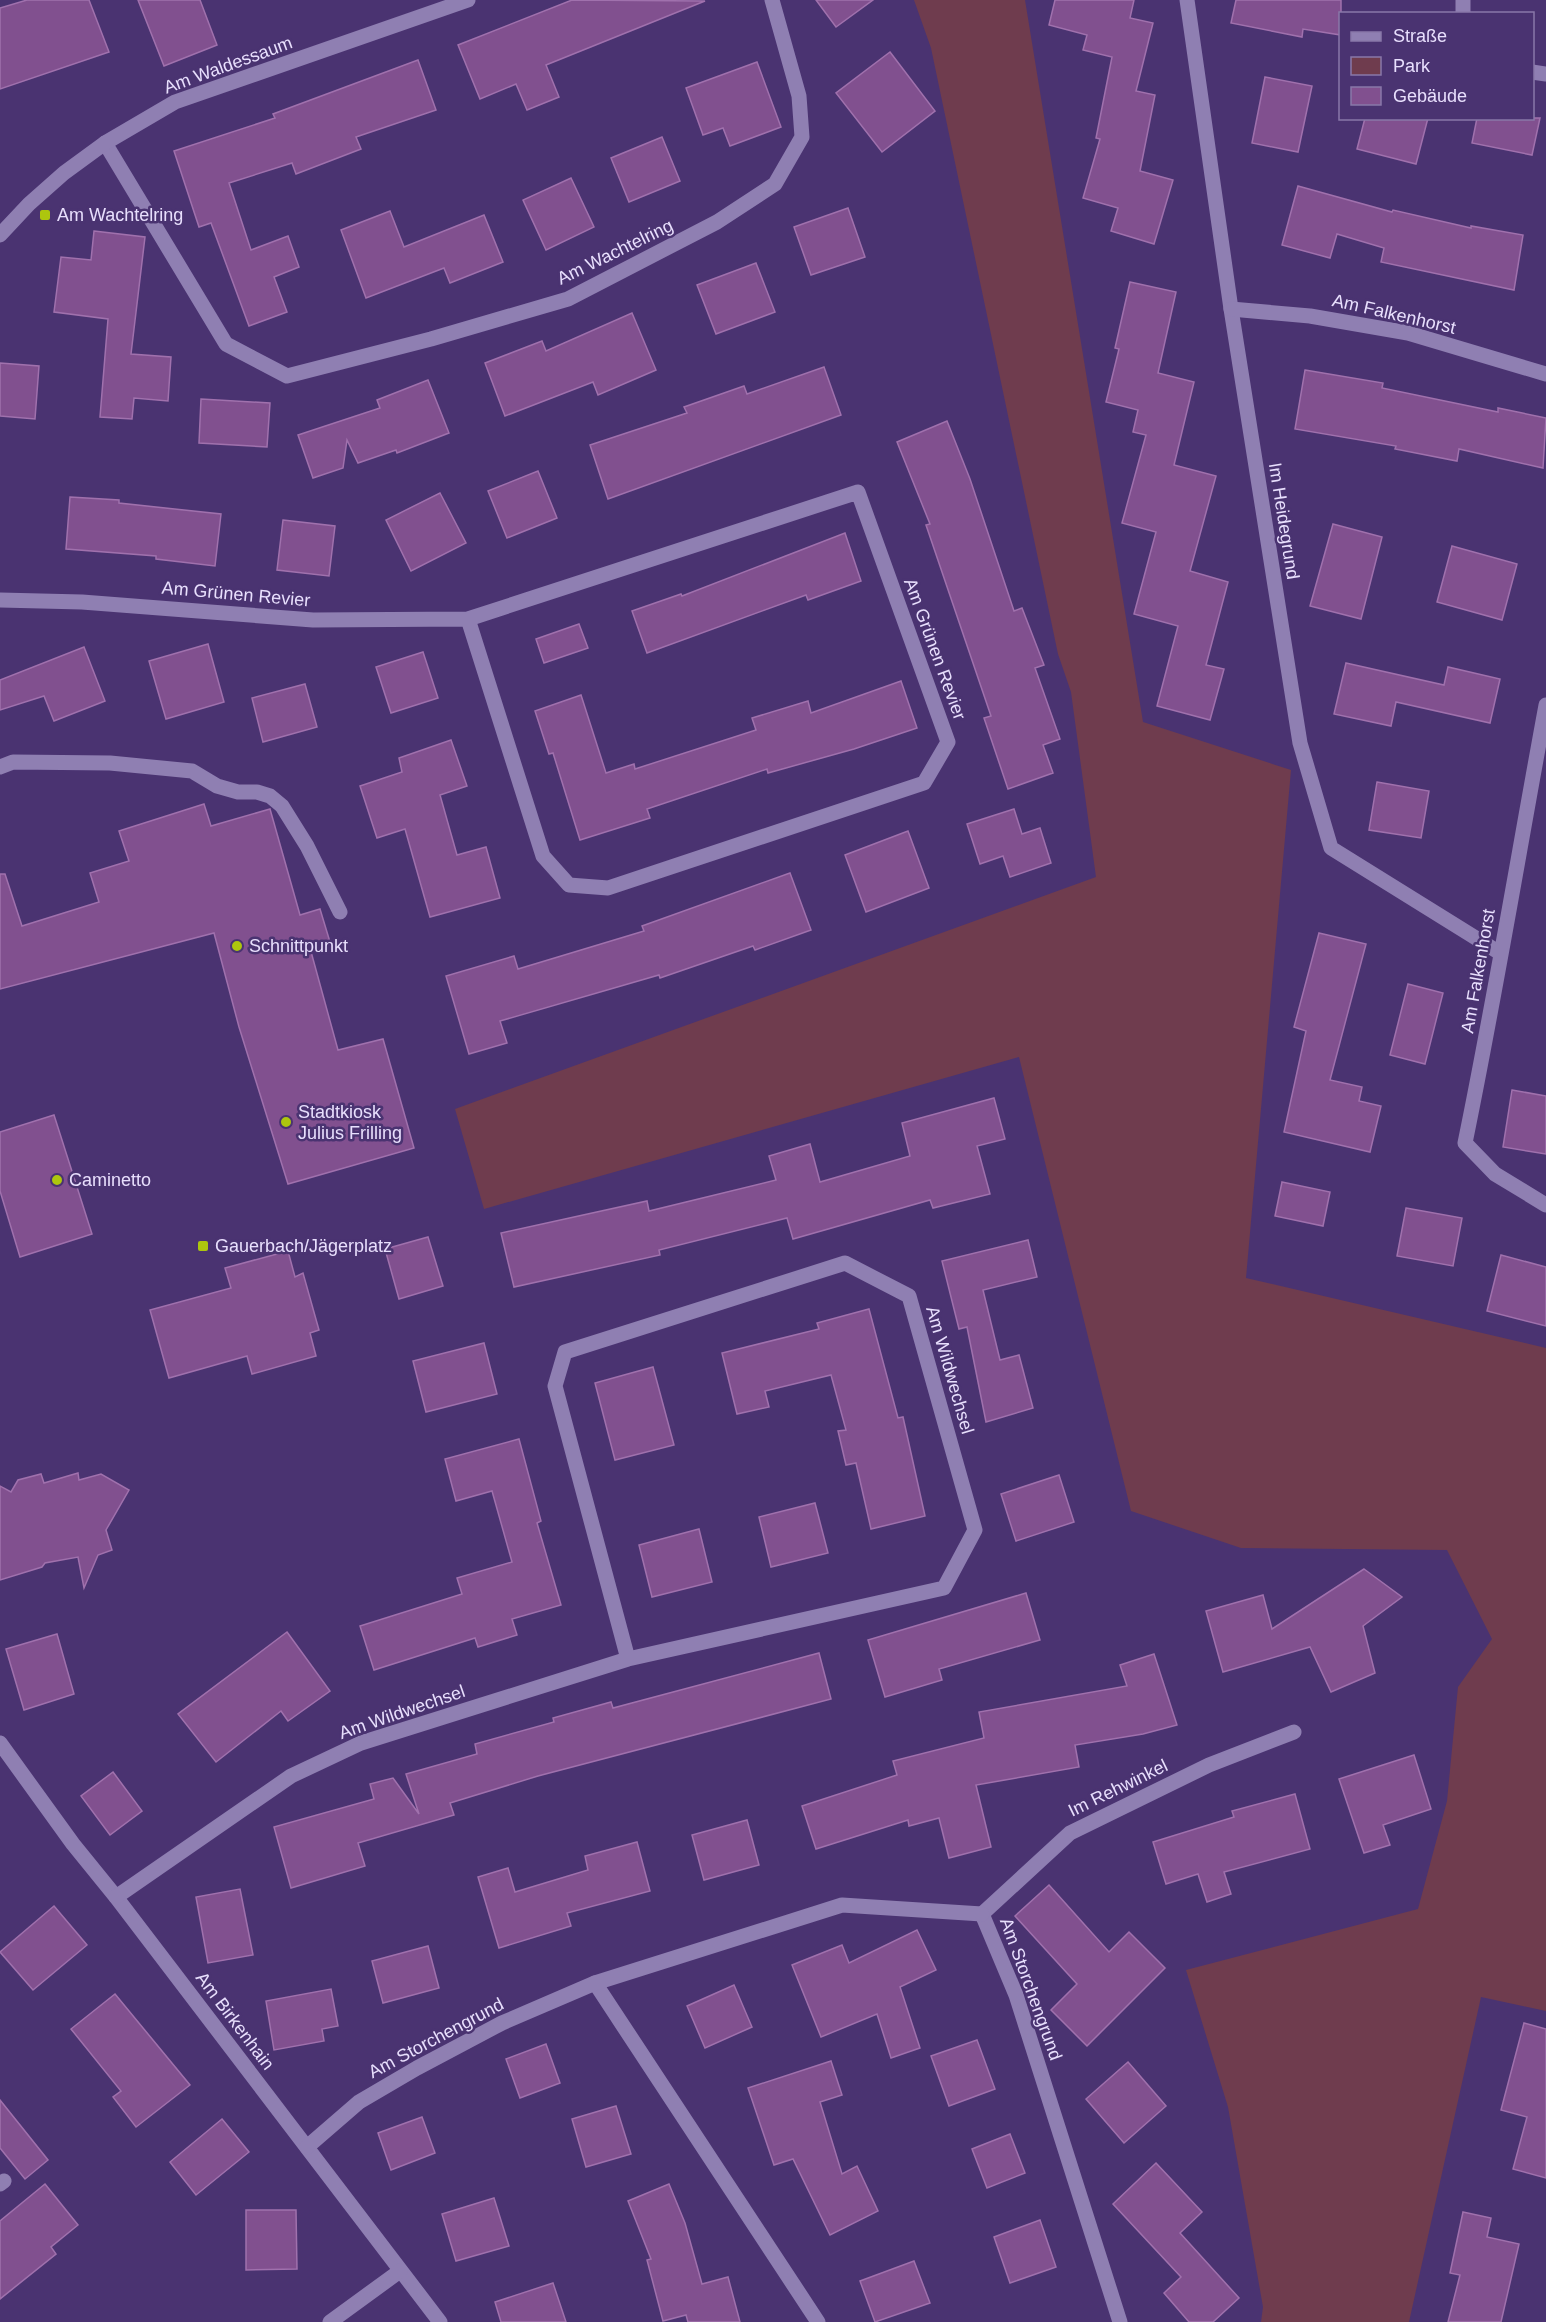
<svg xmlns="http://www.w3.org/2000/svg" width="1546" height="2322" font-family="Arial,sans-serif">
  <style>
    .green { fill: #6f3c4e }
    .building { fill: #81508f; stroke: #a071ad; stroke-width: 1.5 }
    .lines { fill: none; stroke-linecap: round; stroke-linejoin: round }
    .minor { stroke: #8f7fb2; stroke-width: 15 }
    .poi-dot { fill: #adc60e; stroke: #4a3371; stroke-width: 2 }
    .labels { text-anchor: middle; dominant-baseline: central; stroke-width: 5; stroke-linejoin: round; paint-order: stroke }
    .street-label { font-size: 18px; fill: #e8dffd; stroke: #4a3371 }
    .poi-label { font-size: 18px; fill: #e8dffd; stroke: #4a3371; text-anchor: start }
  </style>
  <rect width="100%" height="100%" fill="#4a3371"/>
  <path class="green" d="M 914,0 L 1025,0 L 1143,722 L 1291,770 L 1246,1278 L 1546,1348 L 1546,2011 L 1481,1997 L 1409,2322 L 1261,2322 L 1263,2307 L 1228,2107 L 1186,1970 L 1418,1909 L 1447,1801 L 1458,1687 L 1492,1639 L 1447,1550 L 1241,1548 L 1131,1511 L 1019,1057 L 484,1209 L 455,1109 L 1096,877 L 1071,692 L 1058,654 L 931,48 Z"/>
  <g class="building">
    <path d="M 27,0 L 89,0 L 109,52 L 0,89 L 0,8 Z"/>
    <path d="M 138,0 L 200,0 L 217,45 L 164,66 Z"/>
    <path d="M 572,0 L 705,1 L 546,65 L 559,97 L 527,110 L 516,84 L 480,99 L 458,45 Z"/>
    <path d="M 816,0 L 873,0 L 836,27 Z"/>
    <path d="M 1055,0 L 1134,0 L 1130,18 L 1153,23 L 1136,91 L 1155,95 L 1140,171 L 1173,180 L 1154,244 L 1111,231 L 1118,208 L 1083,198 L 1100,139 L 1096,138 L 1112,57 L 1083,50 L 1087,35 L 1049,25 Z"/>
    <path d="M 1236,0 L 1341,0 L 1341,35 L 1303,29 L 1302,37 L 1231,23 Z"/>
    <path d="M 890,52 L 935,111 L 882,152 L 836,93 Z"/>
    <path d="M 418,60 L 436,110 L 356,137 L 361,149 L 296,174 L 292,163 L 229,183 L 251,250 L 288,236 L 299,267 L 274,277 L 287,312 L 249,326 L 211,223 L 199,227 L 174,151 L 275,118 L 273,114 Z"/>
    <path d="M 757,62 L 781,127 L 730,146 L 723,128 L 703,135 L 686,88 Z"/>
    <path d="M 1265,77 L 1312,86 L 1298,152 L 1252,143 Z"/>
    <path d="M 1365,118 L 1428,118 L 1416,164 L 1357,149 Z"/>
    <path d="M 1477,118 L 1540,118 L 1532,155 L 1472,143 Z"/>
    <path d="M 662,137 L 680,181 L 629,202 L 611,158 Z"/>
    <path d="M 571,178 L 594,227 L 546,250 L 523,200 Z"/>
    <path d="M 1298,186 L 1392,212 L 1393,210 L 1471,228 L 1471,226 L 1523,235 L 1514,290 L 1381,262 L 1384,248 L 1337,234 L 1330,258 L 1282,245 Z"/>
    <path d="M 848,208 L 865,257 L 811,275 L 794,227 Z"/>
    <path d="M 390,211 L 404,247 L 484,215 L 503,262 L 450,283 L 444,268 L 366,298 L 341,230 Z"/>
    <path d="M 94,231 L 145,237 L 131,354 L 171,357 L 168,401 L 134,398 L 132,419 L 100,417 L 108,319 L 54,312 L 61,257 L 91,260 Z"/>
    <path d="M 756,263 L 775,312 L 716,334 L 697,285 Z"/>
    <path d="M 1130,282 L 1176,292 L 1158,373 L 1194,382 L 1174,465 L 1216,476 L 1190,571 L 1228,582 L 1206,665 L 1224,669 L 1210,720 L 1157,706 L 1178,626 L 1134,614 L 1156,532 L 1122,523 L 1146,435 L 1133,432 L 1138,410 L 1106,402 L 1119,349 L 1115,348 Z"/>
    <path d="M 632,313 L 656,370 L 598,395 L 593,382 L 505,416 L 485,363 L 542,341 L 546,351 Z"/>
    <path d="M 0,363 L 39,366 L 35,419 L 0,416 Z"/>
    <path d="M 824,367 L 841,415 L 608,499 L 590,445 L 687,413 L 684,407 L 744,386 L 747,394 Z"/>
    <path d="M 1305,370 L 1383,383 L 1382,388 L 1498,412 L 1498,408 L 1546,418 L 1543,468 L 1459,449 L 1457,461 L 1395,449 L 1396,446 L 1295,429 Z"/>
    <path d="M 428,380 L 449,433 L 397,453 L 396,450 L 358,463 L 347,440 L 343,468 L 313,478 L 298,435 L 380,408 L 377,400 Z"/>
    <path d="M 201,399 L 270,403 L 267,447 L 199,443 Z"/>
    <path d="M 947,421 L 970,479 L 1014,611 L 1022,608 L 1044,665 L 1035,668 L 1060,739 L 1043,745 L 1053,773 L 1008,789 L 984,718 L 991,716 L 926,525 L 930,524 L 897,442 Z"/>
    <path d="M 538,471 L 557,518 L 507,538 L 488,491 Z"/>
    <path d="M 440,493 L 466,543 L 411,571 L 386,520 Z"/>
    <path d="M 70,497 L 119,500 L 119,503 L 221,514 L 215,566 L 156,559 L 156,556 L 66,549 Z"/>
    <path d="M 283,520 L 335,526 L 329,576 L 277,570 Z"/>
    <path d="M 1333,524 L 1382,537 L 1361,619 L 1310,606 Z"/>
    <path d="M 845,533 L 861,581 L 808,600 L 806,595 L 647,653 L 632,611 L 681,594 L 682,596 Z"/>
    <path d="M 1452,546 L 1517,564 L 1502,620 L 1437,602 Z"/>
    <path d="M 579,624 L 588,648 L 544,663 L 536,639 Z"/>
    <path d="M 208,644 L 224,702 L 166,719 L 149,661 Z"/>
    <path d="M 84,647 L 105,701 L 54,721 L 44,696 L 0,710 L 0,680 Z"/>
    <path d="M 423,652 L 438,698 L 391,713 L 376,667 Z"/>
    <path d="M 1346,663 L 1444,685 L 1448,667 L 1500,679 L 1490,723 L 1396,702 L 1391,726 L 1334,714 Z"/>
    <path d="M 901,681 L 917,728 L 854,749 L 768,773 L 767,769 L 647,809 L 650,818 L 580,840 L 553,753 L 549,754 L 535,711 L 581,695 L 606,773 L 634,764 L 635,769 L 756,730 L 752,718 L 808,701 L 811,713 Z"/>
    <path d="M 305,684 L 317,727 L 263,742 L 252,698 Z"/>
    <path d="M 451,740 L 467,786 L 440,795 L 457,855 L 486,847 L 500,898 L 430,917 L 405,829 L 377,838 L 360,786 L 402,772 L 399,758 Z"/>
    <path d="M 1377,782 L 1429,791 L 1421,838 L 1369,830 Z"/>
    <path d="M 204,804 L 211,826 L 270,809 L 300,915 L 320,909 L 330,942 L 310,948 L 338,1050 L 383,1039 L 414,1148 L 288,1184 L 239,1027 L 214,933 L 0,989 L 0,874 L 5,874 L 22,926 L 99,902 L 90,873 L 129,861 L 119,831 Z"/>
    <path d="M 1014,809 L 1022,834 L 1040,828 L 1051,863 L 1010,877 L 1003,856 L 980,864 L 967,824 Z"/>
    <path d="M 908,831 L 929,888 L 866,912 L 845,855 Z"/>
    <path d="M 790,873 L 811,930 L 755,950 L 753,946 L 660,978 L 659,975 L 500,1021 L 507,1043 L 469,1054 L 446,976 L 514,956 L 518,969 L 644,931 L 642,926 Z"/>
    <path d="M 1319,933 L 1366,944 L 1330,1080 L 1362,1087 L 1359,1101 L 1381,1106 L 1370,1152 L 1284,1132 L 1306,1031 L 1294,1027 Z"/>
    <path d="M 1408,984 L 1443,993 L 1425,1064 L 1390,1055 Z"/>
    <path d="M 1512,1090 L 1546,1096 L 1546,1154 L 1503,1147 Z"/>
    <path d="M 994,1098 L 1005,1139 L 977,1146 L 990,1194 L 933,1208 L 930,1200 L 793,1239 L 787,1218 L 659,1250 L 660,1255 L 514,1287 L 501,1233 L 647,1201 L 649,1211 L 776,1180 L 769,1156 L 810,1144 L 820,1182 L 910,1156 L 902,1123 Z"/>
    <path d="M 54,1115 L 92,1234 L 20,1257 L 0,1191 L 0,1132 Z"/>
    <path d="M 1282,1182 L 1330,1192 L 1323,1226 L 1275,1216 Z"/>
    <path d="M 1406,1208 L 1462,1218 L 1453,1266 L 1397,1256 Z"/>
    <path d="M 428,1237 L 443,1286 L 399,1299 L 385,1249 Z"/>
    <path d="M 1028,1240 L 1037,1277 L 983,1290 L 1000,1360 L 1019,1355 L 1033,1408 L 986,1422 L 967,1327 L 959,1329 L 942,1261 Z"/>
    <path d="M 288,1251 L 295,1277 L 303,1273 L 319,1330 L 310,1333 L 316,1356 L 252,1374 L 247,1356 L 169,1378 L 150,1310 L 231,1288 L 225,1268 Z"/>
    <path d="M 1501,1255 L 1546,1267 L 1546,1326 L 1487,1311 Z"/>
    <path d="M 869,1309 L 898,1418 L 903,1417 L 925,1516 L 871,1529 L 856,1463 L 846,1465 L 838,1431 L 846,1430 L 831,1375 L 765,1391 L 769,1407 L 737,1414 L 722,1353 L 819,1329 L 817,1323 Z"/>
    <path d="M 484,1343 L 497,1394 L 426,1412 L 413,1361 Z"/>
    <path d="M 653,1367 L 674,1445 L 615,1460 L 595,1383 Z"/>
    <path d="M 519,1439 L 541,1521 L 537,1523 L 561,1605 L 512,1619 L 517,1635 L 478,1647 L 475,1638 L 374,1670 L 360,1626 L 462,1594 L 457,1578 L 512,1562 L 492,1491 L 456,1501 L 445,1459 Z"/>
    <path d="M 78,1473 L 79,1480 L 101,1474 L 129,1490 L 106,1530 L 112,1550 L 98,1555 L 84,1588 L 78,1557 L 45,1563 L 42,1567 L 0,1580 L 0,1486 L 11,1492 L 18,1480 L 41,1474 L 44,1483 Z"/>
    <path d="M 1059,1475 L 1074,1522 L 1016,1541 L 1001,1494 Z"/>
    <path d="M 815,1503 L 828,1553 L 771,1567 L 759,1517 Z"/>
    <path d="M 699,1529 L 712,1582 L 652,1597 L 639,1545 Z"/>
    <path d="M 1364,1569 L 1402,1597 L 1363,1626 L 1375,1673 L 1331,1692 L 1310,1647 L 1223,1672 L 1206,1611 L 1263,1595 L 1272,1629 Z"/>
    <path d="M 1026,1593 L 1040,1640 L 939,1669 L 942,1680 L 885,1697 L 868,1640 Z"/>
    <path d="M 287,1632 L 330,1691 L 288,1721 L 281,1711 L 216,1762 L 178,1714 Z"/>
    <path d="M 57,1634 L 74,1694 L 24,1710 L 6,1649 Z"/>
    <path d="M 819,1653 L 831,1699 L 538,1776 L 450,1803 L 454,1815 L 358,1843 L 365,1866 L 291,1888 L 274,1827 L 374,1799 L 370,1784 L 393,1778 L 419,1814 L 406,1774 L 477,1754 L 475,1744 L 554,1722 L 553,1718 L 611,1702 L 613,1708 Z"/>
    <path d="M 1154,1654 L 1177,1725 L 1143,1734 L 1075,1745 L 1079,1767 L 976,1785 L 991,1847 L 949,1858 L 939,1818 L 909,1826 L 908,1820 L 816,1849 L 802,1806 L 897,1775 L 893,1761 L 984,1738 L 979,1712 L 1127,1686 L 1120,1665 Z"/>
    <path d="M 1414,1755 L 1431,1809 L 1383,1825 L 1390,1845 L 1364,1853 L 1339,1779 Z"/>
    <path d="M 113,1772 L 142,1811 L 110,1835 L 81,1796 Z"/>
    <path d="M 1295,1794 L 1310,1849 L 1224,1872 L 1231,1894 L 1207,1902 L 1198,1874 L 1166,1884 L 1153,1842 L 1234,1817 L 1232,1811 Z"/>
    <path d="M 747,1820 L 759,1865 L 704,1880 L 692,1835 Z"/>
    <path d="M 637,1842 L 650,1891 L 567,1913 L 571,1926 L 499,1948 L 478,1877 L 508,1868 L 515,1892 L 588,1870 L 585,1856 Z"/>
    <path d="M 1049,1885 L 1109,1952 L 1129,1932 L 1165,1968 L 1087,2046 L 1051,2010 L 1077,1984 L 1015,1916 Z"/>
    <path d="M 240,1889 L 253,1955 L 208,1963 L 196,1897 Z"/>
    <path d="M 54,1906 L 87,1945 L 33,1990 L 0,1952 Z"/>
    <path d="M 917,1930 L 936,1970 L 900,1987 L 920,2048 L 891,2058 L 877,2014 L 821,2037 L 792,1965 L 842,1945 L 849,1963 Z"/>
    <path d="M 428,1946 L 439,1988 L 383,2003 L 372,1961 Z"/>
    <path d="M 734,1985 L 752,2027 L 705,2048 L 687,2006 Z"/>
    <path d="M 331,1989 L 338,2026 L 322,2029 L 324,2041 L 274,2050 L 266,2001 Z"/>
    <path d="M 115,1994 L 190,2085 L 136,2127 L 113,2097 L 121,2091 L 71,2029 Z"/>
    <path d="M 1524,2023 L 1546,2029 L 1546,2178 L 1513,2169 L 1527,2117 L 1501,2110 Z"/>
    <path d="M 977,2040 L 995,2089 L 949,2106 L 931,2056 Z"/>
    <path d="M 546,2044 L 560,2083 L 520,2098 L 506,2059 Z"/>
    <path d="M 831,2061 L 842,2095 L 820,2102 L 842,2174 L 857,2166 L 878,2211 L 830,2235 L 793,2159 L 774,2165 L 748,2088 Z"/>
    <path d="M 1128,2062 L 1166,2106 L 1124,2143 L 1086,2099 Z"/>
    <path d="M 0,2100 L 48,2160 L 25,2179 L 0,2148 Z"/>
    <path d="M 616,2106 L 631,2154 L 586,2167 L 572,2119 Z"/>
    <path d="M 422,2117 L 435,2153 L 391,2170 L 378,2133 Z"/>
    <path d="M 222,2119 L 249,2152 L 196,2195 L 170,2162 Z"/>
    <path d="M 1010,2134 L 1025,2173 L 987,2188 L 972,2149 Z"/>
    <path d="M 1156,2163 L 1202,2212 L 1180,2233 L 1239,2298 L 1213,2322 L 1189,2322 L 1164,2293 L 1181,2277 L 1113,2204 Z"/>
    <path d="M 45,2184 L 78,2225 L 51,2247 L 56,2254 L 0,2299 L 0,2221 Z"/>
    <path d="M 669,2184 L 685,2223 L 702,2284 L 728,2277 L 740,2322 L 688,2322 L 686,2315 L 663,2321 L 647,2260 L 651,2259 L 628,2201 Z"/>
    <path d="M 494,2198 L 509,2246 L 456,2261 L 442,2214 Z"/>
    <path d="M 246,2210 L 296,2210 L 297,2269 L 246,2270 Z"/>
    <path d="M 1463,2212 L 1491,2218 L 1487,2237 L 1519,2244 L 1501,2322 L 1448,2322 L 1460,2275 L 1450,2273 Z"/>
    <path d="M 1040,2220 L 1056,2267 L 1010,2283 L 994,2237 Z"/>
    <path d="M 914,2261 L 930,2303 L 875,2322 L 860,2281 Z"/>
    <path d="M 553,2283 L 566,2322 L 501,2322 L 495,2302 Z"/>
  </g>
  <g class="lines">
    <g class="minor">
      <path d="M 1187,0 L 1231,309 L 1300,743 L 1331,848 L 1500,953"/>
      <path d="M 1463,0 L 1463,14"/>
      <path d="M 1532,72 L 1546,74"/>
      <path d="M 105,143 L 226,344 L 287,376 L 431,339 L 568,299 L 717,222 L 775,184 L 802,137 L 799,96 L 772,0"/>
      <path d="M 0,235 L 29,204 L 64,173 L 105,143 L 175,102 L 468,0"/>
      <path d="M 1231,309 L 1310,316 L 1408,333 L 1546,374"/>
      <path d="M 0,600 L 82,602 L 313,620 L 468,619 L 858,492 L 948,742 L 924,783 L 608,888 L 569,885 L 543,856 L 468,619"/>
      <path d="M 1546,705 C 1519,851 1495,997 1465,1143 L 1495,1174 L 1546,1205"/>
      <path d="M 0,767 L 13,762 L 110,763 L 192,771 L 217,786 L 238,792 L 257,792 L 270,796 L 282,806 L 307,846 L 340,912"/>
      <path d="M 0,1743 L 73,1844 L 116,1897 L 440,2322"/>
      <path d="M 116,1897 L 291,1776 L 361,1743 L 628,1659 L 944,1588 L 975,1530 L 909,1296 L 845,1263 L 565,1352 L 555,1386 L 628,1659"/>
      <path d="M 982,1914 L 1016,1995 L 1120,2322"/>
      <path d="M 982,1914 L 1070,1833 L 1209,1765 L 1294,1732"/>
      <path d="M 595,1983 L 818,2322"/>
      <path d="M 307,2147 L 359,2102 L 417,2068 L 502,2023 L 595,1983 L 842,1905 L 982,1914"/>
      <path d="M 0,2184 L 4,2181"/>
      <path d="M 330,2322 L 400,2271"/>
    </g>
  </g>
  <g class="poi-dot">
    <rect x="39" y="209" width="12" height="12" rx="3"/>
    <circle cx="237" cy="946" r="6"/>
    <circle cx="286" cy="1122" r="6"/>
    <circle cx="57" cy="1180" r="6"/>
    <rect x="197" y="1240" width="12" height="12" rx="3"/>
  </g>
  <g class="labels">
    <g class="street-label">
      <text transform="translate(228 65) rotate(-20)">Am Waldessaum</text>
      <text transform="translate(615 252) rotate(-26)">Am Wachtelring</text>
      <text transform="translate(1394 314) rotate(13)">Am Falkenhorst</text>
      <text transform="translate(1284 521) rotate(81)">Im Heidegrund</text>
      <text transform="translate(236 594) rotate(5)">Am Grünen Revier</text>
      <text transform="translate(935 649) rotate(70)">Am Grünen Revier</text>
      <text transform="translate(1478 971) rotate(-80)">Am Falkenhorst</text>
      <text transform="translate(950 1370) rotate(74)">Am Wildwechsel</text>
      <text transform="translate(402 1712) rotate(-19)">Am Wildwechsel</text>
      <text transform="translate(1118 1788) rotate(-26)">Im Rehwinkel</text>
      <text transform="translate(1031 1989) rotate(70)">Am Storchengrund</text>
      <text transform="translate(235 2021) rotate(53)">Am Birkenhain</text>
      <text transform="translate(436 2038) rotate(-28)">Am Storchengrund</text>
    </g>
    <g class="poi-label">
      <text x="57" y="215">Am Wachtelring</text>
      <text x="249" y="946">Schnittpunkt</text>
      <text x="298" y="1112">Stadtkiosk<tspan x="298" dy="21">Julius Frilling</tspan></text>
      <text x="69" y="1180">Caminetto</text>
      <text x="215" y="1246">Gauerbach/Jägerplatz</text>
    </g>
  </g>
  <rect x="1339" y="12" width="195" height="108" fill="#4a3371" stroke="#8978a9" stroke-width="1.5"/>
  <rect x="1351" y="32" width="30" height="9" fill="#8f7fb2" stroke="#8978a9" stroke-width="1.5"/>
  <text x="1393" y="42" font-size="18" fill="#e8dffd">Straße</text>
  <rect x="1351" y="57" width="30" height="18" fill="#6f3c4e" stroke="#8978a9" stroke-width="1.5"/>
  <text x="1393" y="72" font-size="18" fill="#e8dffd">Park</text>
  <rect x="1351" y="87" width="30" height="18" fill="#81508f" stroke="#8978a9" stroke-width="1.5"/>
  <text x="1393" y="102" font-size="18" fill="#e8dffd">Gebäude</text>
</svg>
